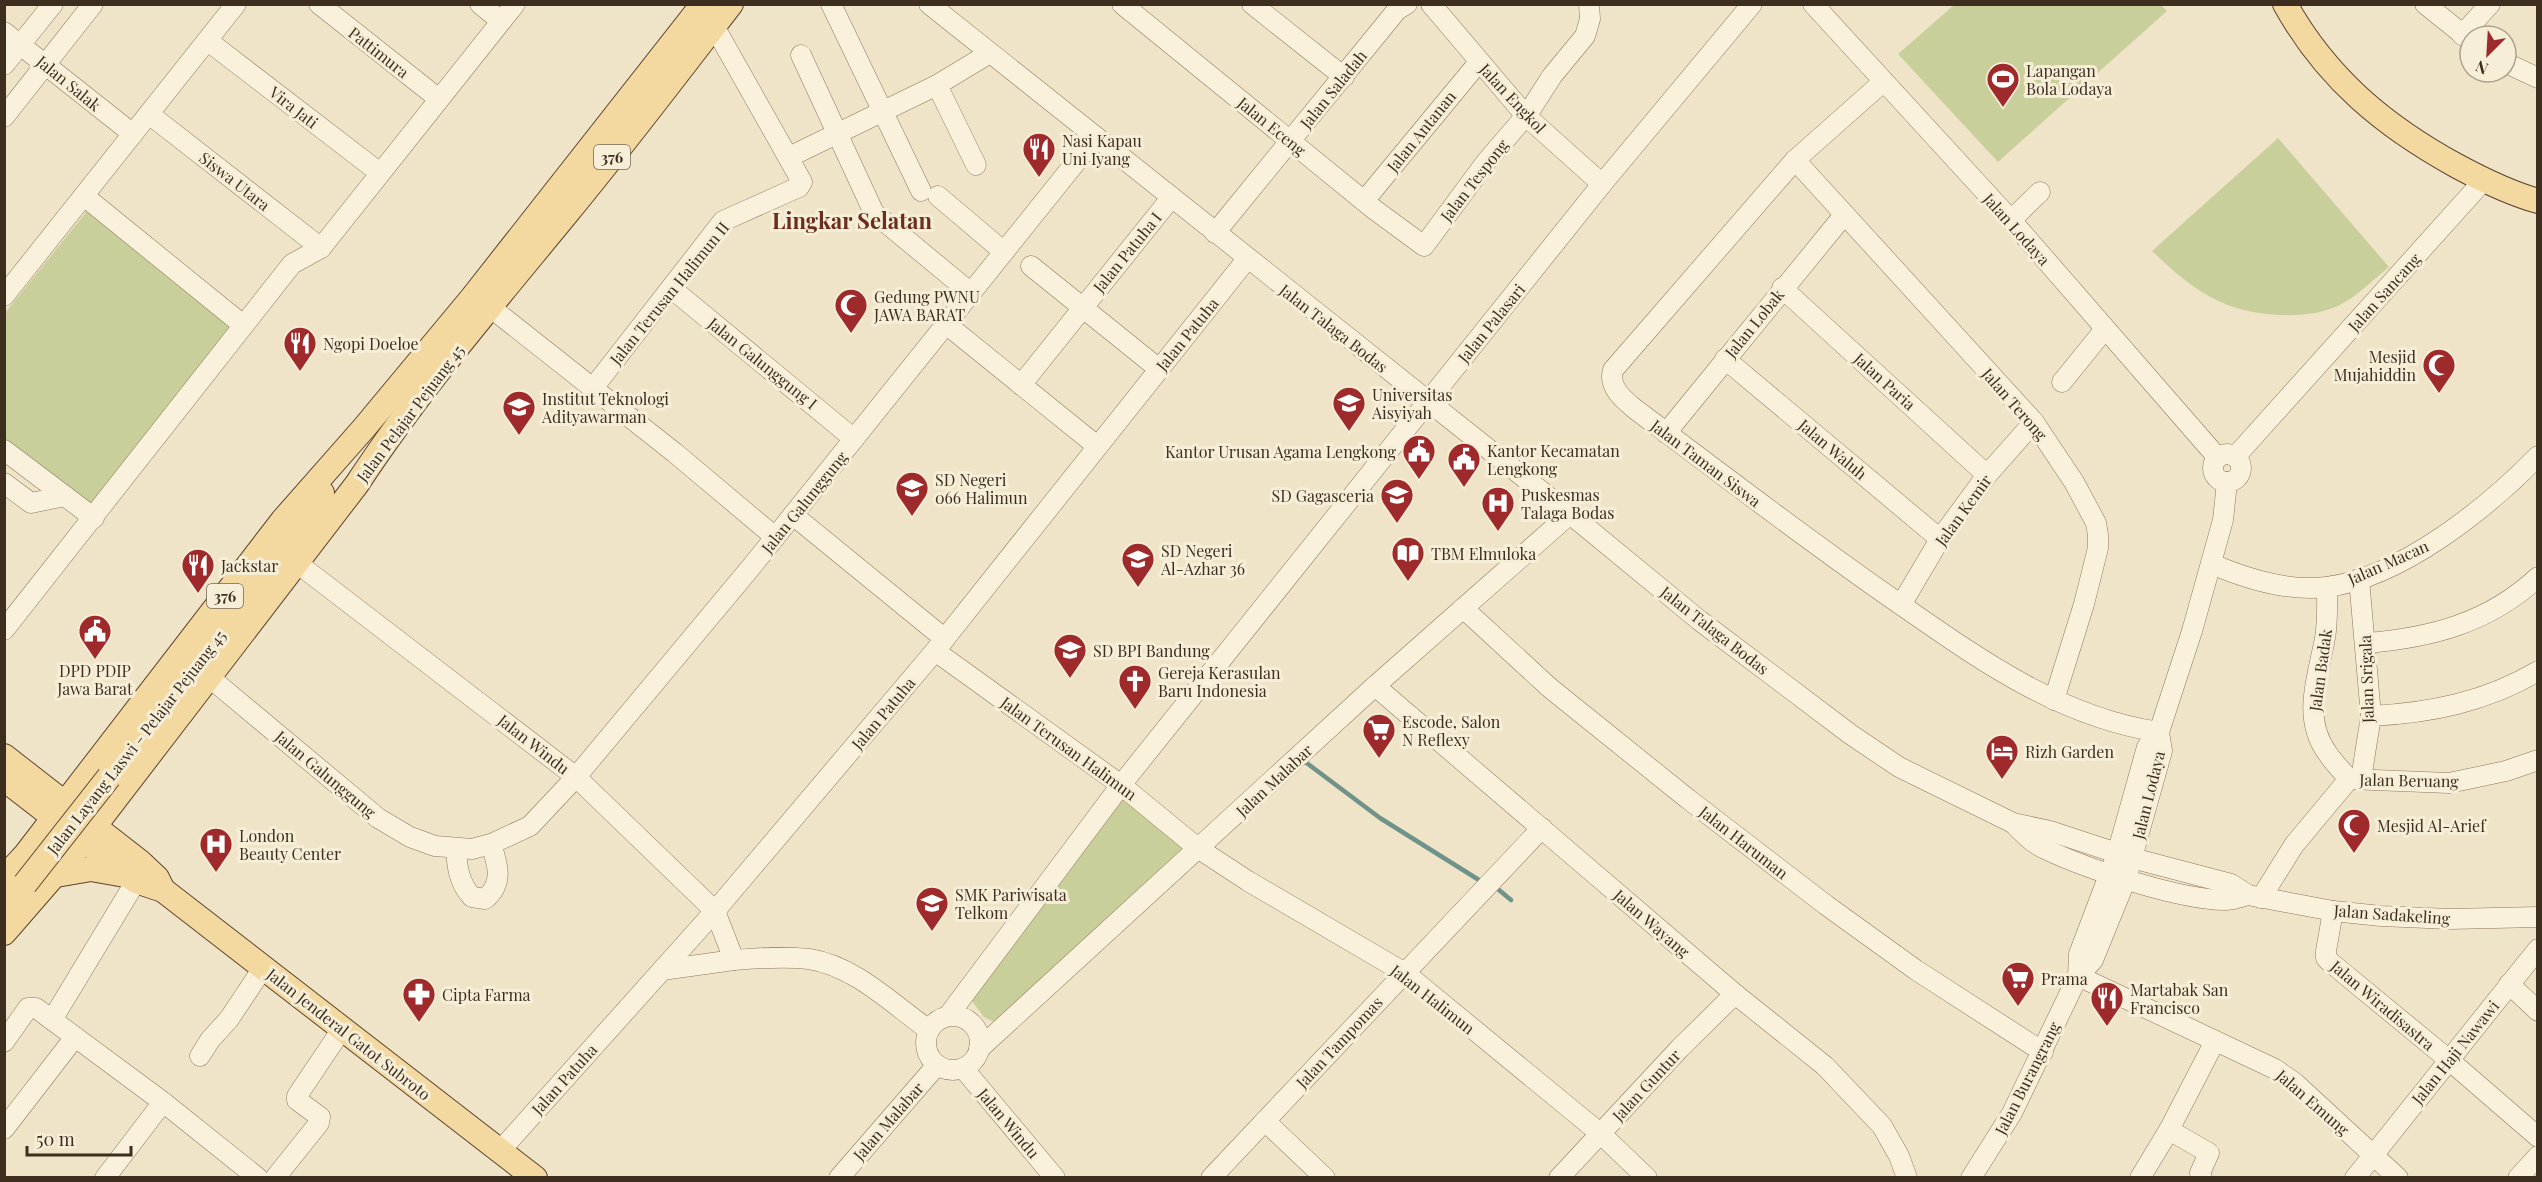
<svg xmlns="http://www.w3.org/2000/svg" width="2542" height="1182" font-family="'Playfair Display',serif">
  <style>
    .green { fill: #c9cf9b }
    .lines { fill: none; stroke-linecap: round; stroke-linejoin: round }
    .stream { stroke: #6f938a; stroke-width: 4.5 }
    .minor-casing { stroke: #8d765c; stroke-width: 21 }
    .major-casing { stroke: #5b4430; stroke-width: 26 }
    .minor { stroke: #faf1dc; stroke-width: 20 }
    .major { stroke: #f3d9a0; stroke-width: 24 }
    .major-bridge-casing { stroke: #5b4430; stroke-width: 26; stroke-linecap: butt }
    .major-bridge { stroke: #f3d9a0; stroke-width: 24 }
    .labels { text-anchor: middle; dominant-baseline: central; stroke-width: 6; stroke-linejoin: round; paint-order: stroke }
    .shield { fill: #f7eed8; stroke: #756857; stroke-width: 1.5 }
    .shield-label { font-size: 15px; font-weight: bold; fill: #3d2e20 }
    .street-label { font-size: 16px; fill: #3d2e20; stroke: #f7eed8 }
    .poi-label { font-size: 16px; fill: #3d2e20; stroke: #f7eed8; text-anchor: start }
    .district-label { font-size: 22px; font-weight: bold; fill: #6b2e1e; stroke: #f7eed8 }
  </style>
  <rect width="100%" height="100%" fill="#f0e4c8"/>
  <g class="green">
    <path d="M 2161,5 L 2167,11 L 1998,162 L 1898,54 L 1954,5 Z"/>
    <path d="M 2278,138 L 2389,267 C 2373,280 2356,297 2338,306 C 2319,314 2300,316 2279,315 C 2222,312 2193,290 2152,251 Z"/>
    <path d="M 91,206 L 235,320 L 93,509 L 5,439 L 4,314 Z"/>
    <path d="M 1123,794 L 1189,851 L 996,1023 L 984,1017 L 971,1000 Z"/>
  </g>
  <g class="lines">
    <g class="stream">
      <path d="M 1304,761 L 1380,818 L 1479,880"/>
      <path d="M 1499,890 L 1511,900"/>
    </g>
    <defs>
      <g id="minor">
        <path d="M 319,4 L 439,99"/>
        <path d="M 480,4 L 501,21"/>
        <path d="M 831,4 L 921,191"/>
        <path d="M 929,4 L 1570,514 L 1699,620 L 1850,734 L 1899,767 L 2013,823 L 2050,831 L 2132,858 L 2231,884 L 2248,895 L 2333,911 L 2381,916 L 2450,919 L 2538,917"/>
        <path d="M 1122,4 L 1375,210 L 1424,246 L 1486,162 L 1529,112 L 1552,76 L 1585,36 L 1590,19 L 1589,4"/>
        <path d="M 1252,4 L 1344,77"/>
        <path d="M 1431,4 L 1526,116 L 1602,184"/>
        <path d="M 1813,4 L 2011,220 L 2218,458"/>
        <path d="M 2425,4 L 2470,40"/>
        <path d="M 4,32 L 133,134"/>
        <path d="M 2462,35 L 2490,4"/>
        <path d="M 208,41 L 380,173"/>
        <path d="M 801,55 L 874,213 L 971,293"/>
        <path d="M 2506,63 L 2538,78"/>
        <path d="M 4,65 L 53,4"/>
        <path d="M 1883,82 L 1795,160 L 1613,370 C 1608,387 1623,399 1635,409 C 1721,474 1806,539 1894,600 C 1976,657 2058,717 2159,732"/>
        <path d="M 937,85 L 976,165"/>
        <path d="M 149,114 L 321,248"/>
        <path d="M 4,117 L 93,4"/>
        <path d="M 789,157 L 937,85 L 990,53"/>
        <path d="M 1795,160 L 2034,422 L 2074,482 L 2096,523 L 2098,535 L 2098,548 L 2084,604 L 2054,700"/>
        <path d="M 84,196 L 243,325"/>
        <path d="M 938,196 L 1004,252"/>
        <path d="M 1364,201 L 1479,62"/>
        <path d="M 2011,220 L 2040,192"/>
        <path d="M 1215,233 L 1397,10 L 1407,4"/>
        <path d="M 1031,266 L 1159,369"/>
        <path d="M 671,288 L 854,439"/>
        <path d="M 1782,288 L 1987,475"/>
        <path d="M 4,296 L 236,4"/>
        <path d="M 490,307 L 675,453 L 775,537"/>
        <path d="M 946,324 L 1097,446"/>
        <path d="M 1725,359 L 1940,539"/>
        <path d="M 2062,382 L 2105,329"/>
        <path d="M 1021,385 L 1171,198"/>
        <path d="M 593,388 L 723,221 L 799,187 L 802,182 L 714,26"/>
        <path d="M 1666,433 L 1844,215"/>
        <path d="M 4,450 L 94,518"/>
        <circle cx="2227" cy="468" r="14"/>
        <path d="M 2235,457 L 2484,180"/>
        <path d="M 4,483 L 31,503 L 65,496"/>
        <path d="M 793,515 L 945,639"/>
        <path d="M 297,563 L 576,777 L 715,911 L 734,960 C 758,958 784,956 809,959 C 855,966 892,1004 929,1030"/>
        <path d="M 2212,564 C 2247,579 2289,592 2327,587 C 2402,577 2487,508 2538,456"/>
        <path d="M 2359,579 L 2371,716 L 2361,779"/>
        <path d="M 2327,587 C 2327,603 2328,621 2325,638 C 2318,677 2301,718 2328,754 C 2334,763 2342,771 2349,779"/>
        <path d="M 1901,605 L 1940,539 L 1987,475 L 2034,422"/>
        <path d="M 1463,608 L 1550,688 L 1688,799 L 1826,905 L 1916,970 L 2043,1052"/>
        <path d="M 4,630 L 292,264 L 321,248 L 515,4"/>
        <path d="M 2366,643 C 2430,638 2489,623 2538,577"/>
        <path d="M 935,651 L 1121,785 L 1199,849 L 1248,881 L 1405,973 L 1601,1134 L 1647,1178"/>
        <path d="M 209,677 L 378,818 L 410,837 L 435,846 L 472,849 L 491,844 L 530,826 L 576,777 L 752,566 L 1096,137"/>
        <path d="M 1375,686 L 1735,994 L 1825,1066 L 1882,1126 L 1899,1156 L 1907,1178"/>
        <path d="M 2371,716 C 2430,713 2486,702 2538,671"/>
        <path d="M 2349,779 L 2449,783 L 2506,771 L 2538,760"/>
        <path d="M 2013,823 C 2023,833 2032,843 2045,849 C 2087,869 2180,900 2225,900 C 2233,900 2241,897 2248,895"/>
        <path d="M 456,849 C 457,867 459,883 472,897 L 485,899 C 504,883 498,865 491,844"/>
        <path d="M 2261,898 L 2294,845 L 2349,779"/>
        <path d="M 2333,911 L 2326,951 L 2326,958 L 2330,962 L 2449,1060 L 2538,1137"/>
        <path d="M 662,970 L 734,960"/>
        <path d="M 2078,976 L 2079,954 L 2117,854 L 2147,747 L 2159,732 L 2192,631 L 2223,520 L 2227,482"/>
        <path d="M 2078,976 L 2275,1069 L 2295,1083 L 2398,1178"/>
        <path d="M 2509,984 L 2538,1011"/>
        <path d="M 948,1016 L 1121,785 L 1602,184 L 1752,4"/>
        <circle cx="953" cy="1043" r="27"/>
        <path d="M 52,1020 L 136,881"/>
        <path d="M 4,1042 L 28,1008 L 36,1008 L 163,1102 L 258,1178"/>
        <path d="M 979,1049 L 1375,686 L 1570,514"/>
        <path d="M 200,1056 L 210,1040 L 229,1019 L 263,968"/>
        <path d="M 963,1068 L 1055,1178"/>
        <path d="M 1265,1121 L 1325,1178"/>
        <path d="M 4,1129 L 75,1037"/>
        <path d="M 2169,1130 L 2209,1153 L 2200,1173 L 2202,1178"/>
        <path d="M 500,1151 L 715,911 L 935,651 L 1247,259"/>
        <path d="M 105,1178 L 163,1102"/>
        <path d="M 275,1178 L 319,1123 L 320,1117 L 297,1100 L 297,1096 L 342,1029"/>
        <path d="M 839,1178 L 937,1065"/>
        <path d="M 1211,1178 L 1542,828"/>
        <path d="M 1559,1178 L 1680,1048 L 1735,994"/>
        <path d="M 1971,1178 L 2012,1113 L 2078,976 L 2093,960 L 2126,879 L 2162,751 L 2159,732"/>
        <path d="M 2140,1178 L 2169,1130 L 2215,1041"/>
        <path d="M 2355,1178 L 2538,949"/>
        <path d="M 2518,1178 L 2538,1156"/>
      </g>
      <g id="major">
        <path d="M 2285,4 C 2326,78 2384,126 2457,166 C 2483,180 2509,193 2538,201"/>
        <path d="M 4,756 L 140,862 L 157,878 L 163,890"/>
        <path d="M 109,777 L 288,547 L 322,493"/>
        <path d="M 4,779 L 136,881 L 163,890 L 535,1178"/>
        <path d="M 56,875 L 91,869 L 125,875"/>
        <path d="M 4,878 L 26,854 L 283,520 L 364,428 L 472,298 L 703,4"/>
        <path d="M 4,908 L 25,884"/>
        <path d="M 4,933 L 77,849 L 357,484 C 420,388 496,300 568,212 C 624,144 677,74 731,4"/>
      </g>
    </defs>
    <use href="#minor" class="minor-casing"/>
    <use href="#major" class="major-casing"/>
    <use href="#minor" class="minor"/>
    <use href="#major" class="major"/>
    <defs>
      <path id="major-bridge" d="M 25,884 L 109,777"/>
    </defs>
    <use href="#major-bridge" class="major-bridge-casing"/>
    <use href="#major-bridge" class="major-bridge"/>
  </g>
  <defs>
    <symbol id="stadium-pin" viewBox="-11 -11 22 30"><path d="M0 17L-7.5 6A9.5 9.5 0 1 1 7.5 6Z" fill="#9e2a2b" stroke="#f7eed8"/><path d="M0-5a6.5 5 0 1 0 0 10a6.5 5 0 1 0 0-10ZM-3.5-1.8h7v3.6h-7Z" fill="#fff"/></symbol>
    <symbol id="restaurant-pin" viewBox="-11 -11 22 30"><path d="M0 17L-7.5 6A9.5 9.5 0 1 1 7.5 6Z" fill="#9e2a2b" stroke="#f7eed8"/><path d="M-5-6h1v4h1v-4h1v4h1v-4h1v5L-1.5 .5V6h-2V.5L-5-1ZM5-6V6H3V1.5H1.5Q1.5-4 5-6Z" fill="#fff"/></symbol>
    <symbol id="mosque-pin" viewBox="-11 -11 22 30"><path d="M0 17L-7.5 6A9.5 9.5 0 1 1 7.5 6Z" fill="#9e2a2b" stroke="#f7eed8"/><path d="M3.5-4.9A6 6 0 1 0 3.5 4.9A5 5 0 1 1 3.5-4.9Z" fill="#fff"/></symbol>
    <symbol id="university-pin" viewBox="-11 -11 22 30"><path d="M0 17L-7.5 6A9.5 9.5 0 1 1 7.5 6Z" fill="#9e2a2b" stroke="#f7eed8"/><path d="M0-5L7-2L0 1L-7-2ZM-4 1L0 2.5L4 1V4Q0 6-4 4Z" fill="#fff"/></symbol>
    <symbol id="civic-pin" viewBox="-11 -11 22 30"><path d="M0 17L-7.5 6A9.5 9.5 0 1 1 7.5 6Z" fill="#9e2a2b" stroke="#f7eed8"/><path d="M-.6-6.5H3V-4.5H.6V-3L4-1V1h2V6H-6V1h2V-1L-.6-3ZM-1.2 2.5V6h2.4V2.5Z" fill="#fff"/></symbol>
    <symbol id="school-pin" viewBox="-11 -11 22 30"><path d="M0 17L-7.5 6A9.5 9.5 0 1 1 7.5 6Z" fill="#9e2a2b" stroke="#f7eed8"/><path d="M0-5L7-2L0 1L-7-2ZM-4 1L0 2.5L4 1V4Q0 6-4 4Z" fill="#fff"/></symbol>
    <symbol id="hospital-pin" viewBox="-11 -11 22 30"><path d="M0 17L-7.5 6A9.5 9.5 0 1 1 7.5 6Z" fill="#9e2a2b" stroke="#f7eed8"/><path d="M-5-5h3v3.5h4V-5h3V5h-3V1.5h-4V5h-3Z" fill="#fff"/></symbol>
    <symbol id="library-pin" viewBox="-11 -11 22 30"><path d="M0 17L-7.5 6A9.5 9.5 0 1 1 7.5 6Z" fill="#9e2a2b" stroke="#f7eed8"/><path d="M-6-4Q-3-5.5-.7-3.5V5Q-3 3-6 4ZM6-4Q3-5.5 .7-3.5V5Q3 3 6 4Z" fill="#fff"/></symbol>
    <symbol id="church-pin" viewBox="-11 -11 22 30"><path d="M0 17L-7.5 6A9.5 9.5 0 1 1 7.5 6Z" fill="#9e2a2b" stroke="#f7eed8"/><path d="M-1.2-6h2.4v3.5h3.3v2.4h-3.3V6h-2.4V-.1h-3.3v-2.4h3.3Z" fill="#fff"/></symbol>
    <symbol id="supermarket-pin" viewBox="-11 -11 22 30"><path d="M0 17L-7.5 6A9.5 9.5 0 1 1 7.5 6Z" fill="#9e2a2b" stroke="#f7eed8"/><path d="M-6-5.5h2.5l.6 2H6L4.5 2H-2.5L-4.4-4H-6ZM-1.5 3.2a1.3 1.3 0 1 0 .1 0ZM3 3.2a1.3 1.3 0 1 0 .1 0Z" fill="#fff"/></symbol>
    <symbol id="hotel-pin" viewBox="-11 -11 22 30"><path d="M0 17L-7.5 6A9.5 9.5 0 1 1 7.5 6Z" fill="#9e2a2b" stroke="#f7eed8"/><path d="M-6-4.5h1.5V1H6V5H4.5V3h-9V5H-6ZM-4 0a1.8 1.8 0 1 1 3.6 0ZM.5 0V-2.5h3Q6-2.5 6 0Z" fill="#fff"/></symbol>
    <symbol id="pharmacy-pin" viewBox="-11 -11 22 30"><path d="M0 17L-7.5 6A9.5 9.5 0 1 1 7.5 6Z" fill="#9e2a2b" stroke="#f7eed8"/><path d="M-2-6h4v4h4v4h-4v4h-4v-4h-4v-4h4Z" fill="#fff"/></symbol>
  </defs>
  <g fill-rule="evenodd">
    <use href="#stadium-pin" x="1984" y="60" width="38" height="52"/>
    <use href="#restaurant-pin" x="1020" y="130" width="38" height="52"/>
    <use href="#mosque-pin" x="832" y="286" width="38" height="52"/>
    <use href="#restaurant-pin" x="281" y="324" width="38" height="52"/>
    <use href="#mosque-pin" x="2420" y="346" width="38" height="52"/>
    <use href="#university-pin" x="1330" y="384" width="38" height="52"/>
    <use href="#university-pin" x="500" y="388" width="38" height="52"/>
    <use href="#civic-pin" x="1400" y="432" width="38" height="52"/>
    <use href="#civic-pin" x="1445" y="440" width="38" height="52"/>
    <use href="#school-pin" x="893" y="469" width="38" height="52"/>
    <use href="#school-pin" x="1378" y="476" width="38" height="52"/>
    <use href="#hospital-pin" x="1479" y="484" width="38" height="52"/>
    <use href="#library-pin" x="1389" y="534" width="38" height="52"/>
    <use href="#school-pin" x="1119" y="540" width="38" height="52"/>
    <use href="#restaurant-pin" x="179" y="546" width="38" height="52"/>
    <use href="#civic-pin" x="76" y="612" width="38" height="52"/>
    <use href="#school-pin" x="1051" y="631" width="38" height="52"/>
    <use href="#church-pin" x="1116" y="662" width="38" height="52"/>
    <use href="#supermarket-pin" x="1360" y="711" width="38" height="52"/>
    <use href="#hotel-pin" x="1983" y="732" width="38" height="52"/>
    <use href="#mosque-pin" x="2335" y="806" width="38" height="52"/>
    <use href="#hospital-pin" x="197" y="825" width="38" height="52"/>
    <use href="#school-pin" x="913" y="884" width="38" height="52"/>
    <use href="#supermarket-pin" x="1999" y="959" width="38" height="52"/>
    <use href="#pharmacy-pin" x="400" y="975" width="38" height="52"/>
    <use href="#restaurant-pin" x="2088" y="979" width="38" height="52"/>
  </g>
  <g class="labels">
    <g class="shield">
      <rect x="594" y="145" width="36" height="24" rx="4.5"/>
      <rect x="207" y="584" width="36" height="24" rx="4.5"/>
    </g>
    <g class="shield-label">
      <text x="612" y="157">376</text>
      <text x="225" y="596">376</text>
    </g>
    <g class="street-label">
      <text transform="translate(379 52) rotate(38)">Pattimura</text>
      <text transform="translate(69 83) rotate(39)">Jalan Salak</text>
      <text transform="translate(1333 89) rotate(-51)">Jalan Saladah</text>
      <text transform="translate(1513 98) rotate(47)">Jalan Engkol</text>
      <text transform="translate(294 107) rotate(38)">Vira Jati</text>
      <text transform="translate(1272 126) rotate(39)">Jalan Eceng</text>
      <text transform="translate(1421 131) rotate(-51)">Jalan Antanan</text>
      <text transform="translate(1474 180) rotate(-52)">Jalan Tespong</text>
      <text transform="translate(235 181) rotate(38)">Siswa Utara</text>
      <text transform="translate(2017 229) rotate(48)">Jalan Lodaya</text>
      <text transform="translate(1127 252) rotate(-51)">Jalan Patuha I</text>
      <text transform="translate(2384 292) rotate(-48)">Jalan Sancang</text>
      <text transform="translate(669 293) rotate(-51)">Jalan Terusan Halimun II</text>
      <text transform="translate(1491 323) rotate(-51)">Jalan Palasari</text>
      <text transform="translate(1754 323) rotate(-51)">Jalan Lobak</text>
      <text transform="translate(1334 328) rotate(38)">Jalan Talaga Bodas</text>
      <text transform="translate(1187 334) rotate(-51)">Jalan Patuha</text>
      <text transform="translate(763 363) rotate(39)">Jalan Galunggung I</text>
      <text transform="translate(1885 381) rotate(42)">Jalan Paria</text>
      <text transform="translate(2015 404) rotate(49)">Jalan Terong</text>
      <text transform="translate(410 413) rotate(-53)">Jalan Pelajar Pejuang 45</text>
      <text transform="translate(1833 449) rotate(40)">Jalan Waluh</text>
      <text transform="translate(1706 463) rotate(37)">Jalan Taman Siswa</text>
      <text transform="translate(804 502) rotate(-51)">Jalan Galunggung</text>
      <text transform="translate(1963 510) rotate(-54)">Jalan Kemir</text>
      <text transform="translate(2388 562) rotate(-24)">Jalan Macan</text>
      <text transform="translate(1715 630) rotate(38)">Jalan Talaga Bodas</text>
      <text transform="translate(2320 670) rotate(-82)">Jalan Badak</text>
      <text transform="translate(2366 679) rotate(-92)">Jalan Srigala</text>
      <text transform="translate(883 713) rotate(-50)">Jalan Patuha</text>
      <text transform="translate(136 742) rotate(-52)">Jalan Layang Laswi - Pelajar Pejuang 45</text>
      <text transform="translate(534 744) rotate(38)">Jalan Windu</text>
      <text transform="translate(1069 748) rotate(36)">Jalan Terusan Halimun</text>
      <text transform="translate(326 774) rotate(40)">Jalan Galunggung</text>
      <text transform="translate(1274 780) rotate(-43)">Jalan Malabar</text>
      <text transform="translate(2409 780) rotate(1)">Jalan Beruang</text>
      <text transform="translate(2148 795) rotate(-76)">Jalan Lodaya</text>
      <text transform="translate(1744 842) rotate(38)">Jalan Haruman</text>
      <text transform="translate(2392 914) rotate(4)">Jalan Sadakeling</text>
      <text transform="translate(1652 923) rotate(41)">Jalan Wayang</text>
      <text transform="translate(1433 999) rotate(38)">Jalan Halimun</text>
      <text transform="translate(2383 1005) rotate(40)">Jalan Wiradisastra</text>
      <text transform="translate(349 1034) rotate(38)">Jalan Jenderal Gatot Subroto</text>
      <text transform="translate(1339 1042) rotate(-47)">Jalan Tampomas</text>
      <text transform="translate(2455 1052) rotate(-51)">Jalan Haji Nawawi</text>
      <text transform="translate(2027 1078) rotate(-63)">Jalan Burangrang</text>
      <text transform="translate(564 1079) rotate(-48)">Jalan Patuha</text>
      <text transform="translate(1646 1085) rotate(-47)">Jalan Guntur</text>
      <text transform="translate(2313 1102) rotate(41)">Jalan Emung</text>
      <text transform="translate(888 1121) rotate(-49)">Jalan Malabar</text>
      <text transform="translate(1009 1123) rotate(50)">Jalan Windu</text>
    </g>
    <g class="poi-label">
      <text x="2026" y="70">Lapangan<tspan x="2026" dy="18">Bola Lodaya</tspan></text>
      <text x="1062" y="140">Nasi Kapau<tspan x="1062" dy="18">Uni Iyang</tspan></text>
      <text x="874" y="296">Gedung PWNU<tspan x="874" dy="18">JAWA BARAT</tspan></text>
      <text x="323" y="343">Ngopi Doeloe</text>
      <text x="2416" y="356" text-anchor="end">Mesjid<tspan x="2416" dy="18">Mujahiddin</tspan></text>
      <text x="1372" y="394">Universitas<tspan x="1372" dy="18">Aisyiyah</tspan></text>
      <text x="542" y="398">Institut Teknologi<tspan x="542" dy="18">Adityawarman</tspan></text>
      <text x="1487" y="450">Kantor Kecamatan<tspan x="1487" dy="18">Lengkong</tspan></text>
      <text x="1396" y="451" text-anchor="end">Kantor Urusan Agama Lengkong</text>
      <text x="935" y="479">SD Negeri<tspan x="935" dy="18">066 Halimun</tspan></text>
      <text x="1521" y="494">Puskesmas<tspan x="1521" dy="18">Talaga Bodas</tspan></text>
      <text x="1374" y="495" text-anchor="end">SD Gagasceria</text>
      <text x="1161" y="550">SD Negeri<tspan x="1161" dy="18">Al-Azhar 36</tspan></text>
      <text x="1431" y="553">TBM Elmuloka</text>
      <text x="221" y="565">Jackstar</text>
      <text x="1093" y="650">SD BPI Bandung</text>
      <text x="95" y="670" text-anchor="middle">DPD PDIP<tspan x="95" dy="18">Jawa Barat</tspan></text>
      <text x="1158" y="672">Gereja Kerasulan<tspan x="1158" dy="18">Baru Indonesia</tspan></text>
      <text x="1402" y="721">Escode, Salon<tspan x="1402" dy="18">N Reflexy</tspan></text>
      <text x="2025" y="751">Rizh Garden</text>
      <text x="2377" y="825">Mesjid Al-Arief</text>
      <text x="239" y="835">London<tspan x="239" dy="18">Beauty Center</tspan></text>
      <text x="955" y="894">SMK Pariwisata<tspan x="955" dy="18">Telkom</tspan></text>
      <text x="2041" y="978">Prama</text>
      <text x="2130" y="989">Martabak San<tspan x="2130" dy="18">Francisco</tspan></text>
      <text x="442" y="994">Cipta Farma</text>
    </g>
    <g class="district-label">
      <text x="852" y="220">Lingkar Selatan</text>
    </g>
  </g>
  <rect width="2542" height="1182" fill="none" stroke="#3d2e20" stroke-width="12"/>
  <g transform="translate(2488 54) rotate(204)"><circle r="28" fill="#f7eed8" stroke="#ada18e" stroke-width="1.5"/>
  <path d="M0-4.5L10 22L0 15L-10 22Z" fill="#9e2a2b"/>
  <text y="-9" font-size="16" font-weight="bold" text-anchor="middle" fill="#3d2e20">N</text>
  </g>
  <path d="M27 1146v9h104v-9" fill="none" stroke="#3d2e20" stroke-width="3"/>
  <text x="36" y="1146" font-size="18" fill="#3d2e20" stroke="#f7eed8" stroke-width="4.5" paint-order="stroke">50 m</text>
</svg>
